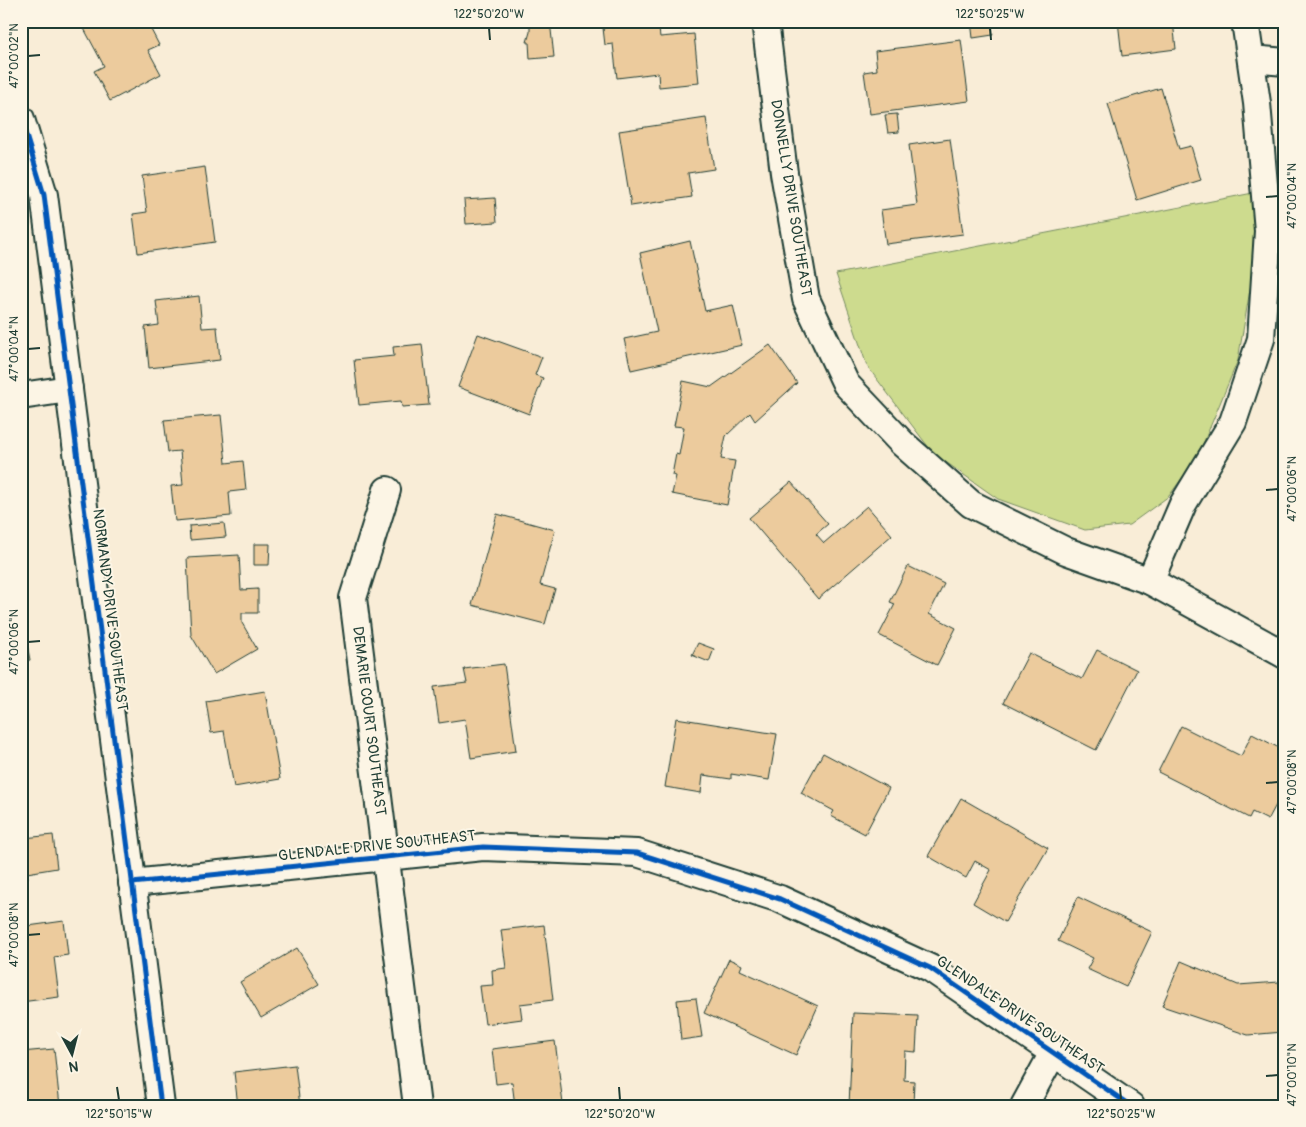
<svg xmlns="http://www.w3.org/2000/svg" width="1306" height="1127" font-family="Pangolin,sans-serif">
  <style>
    .green { fill: #cddb8e; stroke: #768c61 }
    .building { fill: #eccb9d; stroke: #1f3d34 }
    .lines { fill: none; stroke-linecap: round; stroke-linejoin: round }
    .street-casing { stroke: #1f3d34; stroke-width: 30 }
    .street { stroke: #fcf5e5; stroke-width: 26 }
    .cycleway-casing { stroke: #fcf5e5; stroke-width: 8 }
    .cycleway { stroke: #0057b8; stroke-width: 5 }
    .ticks { fill: none; stroke: #1f3d34; stroke-width: 2 }
    .labels { text-anchor: middle; dominant-baseline: central; stroke-width: 4; stroke-linejoin: round; paint-order: stroke }
    .street-label { font-size: 15px; fill: #1f3d34; stroke: #fcf5e5 }
    .neatline { fill: none; stroke: #1f3d34; stroke-width: 2 }
    .ticks-label { font-size: 12px; text-anchor: middle; fill: #1f3d34 }
  </style>
  <rect width="100%" height="100%" fill="#f9edd7"/>
  <filter id="ink" filterUnits="userSpaceOnUse"><feTurbulence type="fractalNoise" baseFrequency=".02" numOctaves="2"/><feDisplacementMap in="SourceGraphic" scale="10" xChannelSelector="R" yChannelSelector="G"/><feConvolveMatrix kernelMatrix="1 2 1 2 8 2 1 2 1" color-interpolation-filters="sRGB"/></filter>
  <g filter="url(#ink)">
    <path class="green" d="M 1253,193 L 1254,218 L 1252,278 L 1238,360 L 1198,456 L 1169,496 L 1129,525 L 1085,530 L 998,499 L 933,453 L 867,366 L 836,274 Z"/>
    <g class="building">
      <path d="M 80,21 L 131,21 L 135,28 L 147,22 L 159,45 L 148,50 L 161,74 L 110,101 L 94,71 L 104,66 Z"/>
      <path d="M 533,21 L 550,21 L 554,57 L 530,59 L 529,42 L 527,42 L 530,32 L 530,22 Z"/>
      <path d="M 611,21 L 658,21 L 660,37 L 694,34 L 699,83 L 659,87 L 658,73 L 617,78 L 613,44 L 605,45 L 603,28 L 612,27 Z"/>
      <path d="M 971,21 L 991,21 L 993,35 L 973,38 Z"/>
      <path d="M 1118,21 L 1173,21 L 1176,49 L 1122,56 Z"/>
      <path d="M 961,40 L 969,101 L 870,114 L 864,72 L 877,70 L 875,51 Z"/>
      <path d="M 1161,88 L 1179,149 L 1191,146 L 1201,180 L 1137,200 L 1108,104 Z"/>
      <path d="M 897,114 L 899,132 L 888,133 L 885,115 Z"/>
      <path d="M 706,118 L 714,169 L 688,173 L 692,197 L 631,206 L 619,131 Z"/>
      <path d="M 950,139 L 963,234 L 886,244 L 881,210 L 917,205 L 909,145 Z"/>
      <path d="M 205,167 L 215,242 L 138,253 L 133,214 L 147,212 L 142,176 Z"/>
      <path d="M 495,198 L 497,222 L 466,224 L 464,200 Z"/>
      <path d="M 690,241 L 705,311 L 733,305 L 742,345 L 631,370 L 624,339 L 657,332 L 640,253 Z"/>
      <path d="M 199,296 L 202,328 L 217,327 L 220,360 L 149,368 L 145,327 L 159,325 L 156,301 Z"/>
      <path d="M 478,334 L 542,357 L 535,375 L 543,378 L 529,414 L 458,387 Z"/>
      <path d="M 422,344 L 429,405 L 402,407 L 401,401 L 359,405 L 354,360 L 394,356 L 393,347 Z"/>
      <path d="M 770,345 L 797,383 L 755,421 L 750,413 L 726,436 L 721,459 L 735,461 L 727,505 L 672,494 L 676,476 L 672,475 L 676,454 L 679,455 L 684,427 L 674,426 L 683,381 L 711,387 Z"/>
      <path d="M 221,415 L 226,463 L 243,461 L 246,490 L 229,492 L 231,516 L 175,521 L 171,486 L 183,485 L 180,451 L 168,452 L 164,420 Z"/>
      <path d="M 791,482 L 828,524 L 816,534 L 824,543 L 867,506 L 892,535 L 818,599 L 749,518 Z"/>
      <path d="M 497,514 L 555,530 L 540,585 L 555,589 L 545,624 L 472,605 Z"/>
      <path d="M 224,523 L 226,537 L 190,540 L 189,526 Z"/>
      <path d="M 254,544 L 270,544 L 269,565 L 254,565 Z"/>
      <path d="M 239,555 L 241,590 L 258,589 L 258,613 L 242,613 L 242,623 L 257,649 L 214,674 L 191,635 L 187,558 Z"/>
      <path d="M 908,566 L 944,584 L 929,614 L 956,628 L 937,665 L 879,635 L 895,604 L 890,602 Z"/>
      <path d="M 21,623 L 23,623 L 30,660 L 21,662 Z"/>
      <path d="M 698,643 L 714,649 L 709,662 L 692,655 Z"/>
      <path d="M 1097,650 L 1137,670 L 1096,750 L 1003,703 L 1029,653 L 1082,679 Z"/>
      <path d="M 504,664 L 516,751 L 471,758 L 465,719 L 439,723 L 434,687 L 467,683 L 464,669 Z"/>
      <path d="M 265,691 L 280,779 L 234,787 L 224,731 L 211,733 L 206,701 Z"/>
      <path d="M 676,718 L 777,734 L 769,780 L 731,774 L 731,779 L 703,775 L 701,793 L 665,787 Z"/>
      <path d="M 1181,726 L 1241,756 L 1252,734 L 1285,751 L 1285,788 L 1268,820 L 1252,812 L 1249,818 L 1158,772 Z"/>
      <path d="M 823,753 L 889,788 L 865,834 L 831,816 L 834,811 L 801,793 Z"/>
      <path d="M 961,798 L 1048,848 L 1005,922 L 973,903 L 991,870 L 975,861 L 966,878 L 928,856 Z"/>
      <path d="M 21,815 L 24,838 L 53,835 L 57,868 L 27,873 L 28,878 L 21,879 Z"/>
      <path d="M 1078,897 L 1152,932 L 1126,987 L 1087,969 L 1093,958 L 1058,941 Z"/>
      <path d="M 64,921 L 68,955 L 54,957 L 59,997 L 21,1002 L 21,927 Z"/>
      <path d="M 544,925 L 553,1000 L 520,1004 L 522,1019 L 485,1024 L 480,986 L 493,985 L 492,970 L 506,968 L 501,930 Z"/>
      <path d="M 297,948 L 319,984 L 261,1018 L 240,982 Z"/>
      <path d="M 729,959 L 742,965 L 740,970 L 818,1006 L 796,1055 L 704,1013 Z"/>
      <path d="M 1181,961 L 1238,985 L 1279,982 L 1283,1032 L 1248,1035 L 1162,1006 Z"/>
      <path d="M 696,998 L 702,1037 L 681,1040 L 677,1000 Z"/>
      <path d="M 853,1013 L 918,1016 L 916,1052 L 905,1051 L 904,1080 L 914,1081 L 913,1106 L 849,1106 Z"/>
      <path d="M 555,1041 L 563,1104 L 515,1106 L 512,1082 L 496,1084 L 492,1049 Z"/>
      <path d="M 54,1049 L 60,1106 L 21,1106 L 21,1052 Z"/>
      <path d="M 295,1065 L 300,1106 L 238,1106 L 234,1072 Z"/>
    </g>
    <g class="lines">
      <defs>
        <g id="street">
          <path d="M 765,21 L 784,173 L 806,299 L 846,384 L 902,443 L 971,504 L 1066,551 L 1150,581 L 1285,655"/>
          <path d="M 1251,59 L 1285,62"/>
          <path d="M 21,119 L 44,195 L 161,1106"/>
          <path d="M 21,396 L 69,389"/>
          <path d="M 387,490 L 353,598 L 417,1106"/>
          <path d="M 1150,581 L 1183,504 L 1233,422 L 1261,339 L 1268,231 L 1257,103 L 1245,21"/>
          <path d="M 132,883 L 483,847 L 637,853 L 780,899 L 930,968 L 1131,1106"/>
          <path d="M 1024,1106 L 1053,1053"/>
        </g>
      </defs>
      <use href="#street" class="street-casing"/>
      <use href="#street" class="street"/>
      <defs>
        <g id="cycleway">
          <path d="M 21,119 L 44,195 L 161,1106"/>
          <path d="M 132,883 L 483,847 L 637,853 L 780,899 L 930,968 L 1131,1106"/>
        </g>
      </defs>
      <use href="#cycleway" class="cycleway-casing"/>
      <use href="#cycleway" class="cycleway"/>
    </g>
  </g>
  <path class="ticks" d="M 489,28 L 490,40M 990,28 L 991,40M 28,56 L 40,55M 1266,197 L 1278,196M 28,349 L 40,348M 1266,490 L 1278,489M 28,642 L 40,641M 1266,783 L 1278,782M 28,935 L 40,934M 1266,1076 L 1278,1075M 117,1087 L 119,1100M 619,1087 L 620,1100M 1120,1087 L 1121,1100"/>
  <g class="labels">
    <g class="street-label">
      <text transform="translate(791 198) rotate(81)">DONNELLY DRIVE SOUTHEAST</text>
      <text transform="translate(110 610) rotate(83)">NORMANDY DRIVE SOUTHEAST</text>
      <text transform="translate(369 721) rotate(83)">DEMARIE COURT SOUTHEAST</text>
      <text transform="translate(377 846) rotate(-6)">GLENDALE DRIVE SOUTHEAST</text>
      <text transform="translate(1020 1015) rotate(34)">GLENDALE DRIVE SOUTHEAST</text>
    </g>
  </g>
  <rect width="1306" height="1127" fill="none" stroke="#fcf5e5" stroke-width="55"/>
  <g transform="translate(72 1054) rotate(173)" stroke="#fcf5e5" stroke-width="4" paint-order="stroke">
  <path d="M0-4L9 19L0 12L-9 19Z" fill="#1f3d34"/>
  <text y="-8" font-size="14" font-weight="bold" text-anchor="middle" fill="#1f3d34">N</text>
  </g>
  <rect x="28" y="28" width="1250" height="1072" class="neatline"/>
  <g class="ticks-label">
    <text x="489" y="18">122°50'20"W</text>
    <text x="990" y="18">122°50'25"W</text>
    <text transform="translate(14 56) rotate(-90)" y="4">47°00'02"N</text>
    <text transform="translate(1292 196) rotate(-90)" y="4">47°00'04"N</text>
    <text transform="translate(14 349) rotate(-90)" y="4">47°00'04"N</text>
    <text transform="translate(1292 489) rotate(-90)" y="4">47°00'06"N</text>
    <text transform="translate(14 642) rotate(-90)" y="4">47°00'06"N</text>
    <text transform="translate(1292 782) rotate(-90)" y="4">47°00'08"N</text>
    <text transform="translate(14 935) rotate(-90)" y="4">47°00'08"N</text>
    <text transform="translate(1292 1075) rotate(-90)" y="4">47°00'10"N</text>
    <text x="119" y="1118">122°50'15"W</text>
    <text x="620" y="1118">122°50'20"W</text>
    <text x="1121" y="1118">122°50'25"W</text>
  </g>
</svg>
